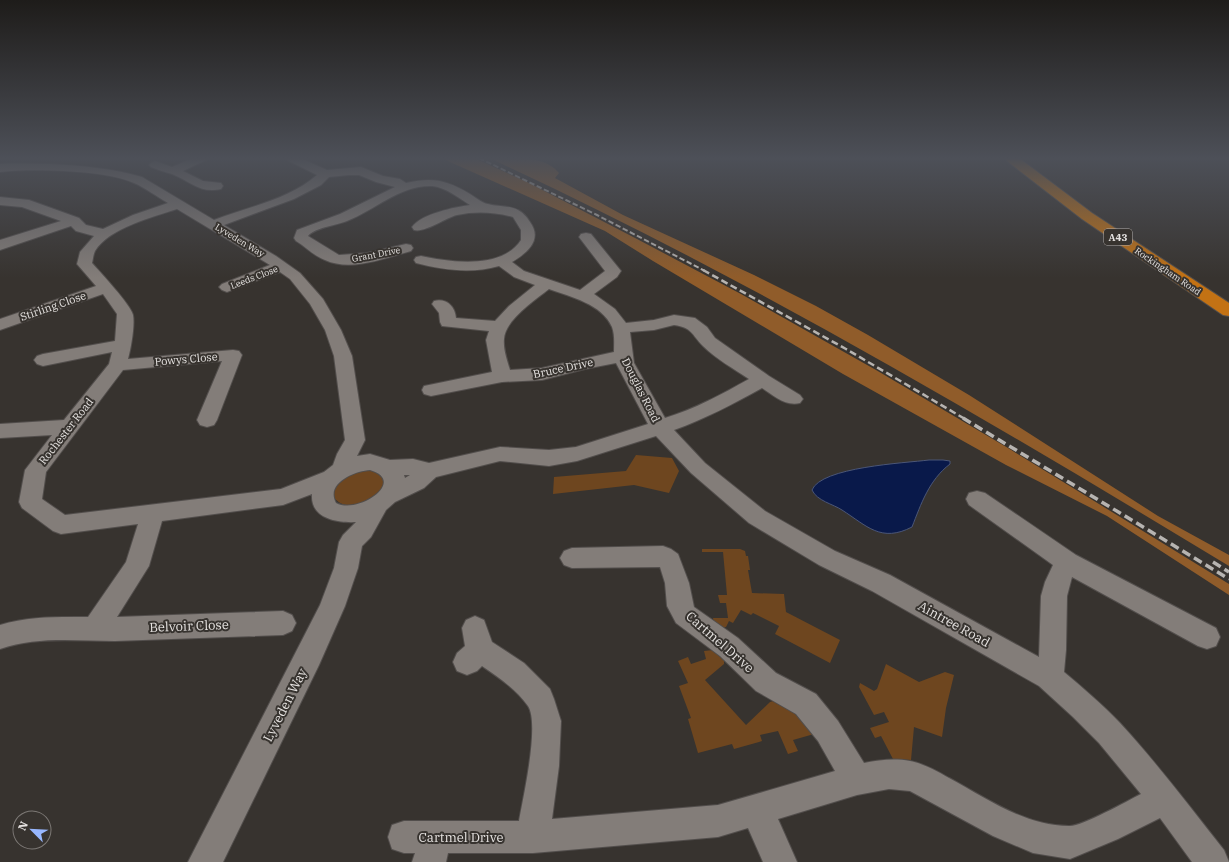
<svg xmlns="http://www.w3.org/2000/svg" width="1229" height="862" font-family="'IBM Plex Serif',serif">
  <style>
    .green { fill: #6e461f }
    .forest { fill: #905c2a }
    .water { fill: #09194a; stroke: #4b5677 }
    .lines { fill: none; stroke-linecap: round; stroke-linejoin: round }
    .minor-casing { stroke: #524e4c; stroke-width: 2 }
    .highway-casing { stroke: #524e4c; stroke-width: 2 }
    .minor { fill: #837d79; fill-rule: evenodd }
    .highway { fill: #c37214; fill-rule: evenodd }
    .rail-far2 { stroke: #b7b4b1; stroke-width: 2; stroke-dasharray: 5.5 2.5; stroke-linecap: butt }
    .rail-far1 { stroke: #b7b4b1; stroke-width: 2.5; stroke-dasharray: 7 3.5; stroke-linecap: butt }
    .rail { stroke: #b7b4b1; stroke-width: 3.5; stroke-dasharray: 9 4.5; stroke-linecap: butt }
    .labels { text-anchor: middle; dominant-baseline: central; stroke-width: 4; stroke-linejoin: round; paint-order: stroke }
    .far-street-label { font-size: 9px; fill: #e6e3e1; stroke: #37332f }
    .shield { fill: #37332f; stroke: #b2aeac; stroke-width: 1 }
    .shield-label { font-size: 10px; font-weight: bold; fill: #e6e3e1 }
    .street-label { font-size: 11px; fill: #e6e3e1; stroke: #37332f }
    .near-street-label { font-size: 13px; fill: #e6e3e1; stroke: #37332f }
  </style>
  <rect width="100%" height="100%" fill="#37332f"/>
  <g class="green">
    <path d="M 636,455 L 672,458 L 679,471 L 669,493 L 634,485 L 553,494 L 554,477 L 626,471 Z"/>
    <path d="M 366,468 L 380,472 L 385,484 C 378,502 346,516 333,496 C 338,472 346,475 366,468 Z"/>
    <path d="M 702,549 L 740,549 L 745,551 L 746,556 L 748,556 L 750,570 L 748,570 L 752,593 L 784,594 L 786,612 L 840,640 L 830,663 L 775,634 L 779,626 L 753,613 L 751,615 L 741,610 L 733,623 L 729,621 L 726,627 L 721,628 L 714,624 L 713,618 L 728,618 L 726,603 L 720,603 L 718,595 L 727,595 L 723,552 L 702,552 Z"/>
    <path d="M 713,650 L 724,659 L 724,664 L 705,680 L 746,725 L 770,702 L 776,700 C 792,708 805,719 814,734 L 793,740 L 798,751 L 788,754 L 778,731 L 760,735 L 762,741 L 759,742 L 734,749 L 732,744 L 698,753 L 688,719 L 691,718 L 679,686 L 688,683 L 678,661 L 688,657 L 691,664 L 706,659 L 704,651 Z"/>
    <path d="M 886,664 L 919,682 L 945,672 L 954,675 L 946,708 L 942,737 L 914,727 L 911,760 L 893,759 L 881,736 L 875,738 L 870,728 L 889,722 L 884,712 L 874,715 L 859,687 L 860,683 L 874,691 L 877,689 Z"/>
  </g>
  <g class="forest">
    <path d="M 441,158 L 474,158 L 527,182 L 637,239 L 741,294 L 876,370 L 1008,448 L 1229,584 L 1229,595 L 1107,516 L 1006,465 L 843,374 L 653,261 L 605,231 Z"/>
    <path d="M 489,158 C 511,158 544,154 559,173 L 555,178 L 623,215 L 754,275 L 816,306 L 868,335 L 969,395 L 1158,516 L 1229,555 L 1229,566 C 988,420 745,276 489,158 Z"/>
  </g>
  <path class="water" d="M 929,460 L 943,460 L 950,461 L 950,464 C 929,480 921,504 912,527 C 881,543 867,526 842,510 C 833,504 817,501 812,490 C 821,467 905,463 929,460 Z"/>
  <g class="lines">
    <defs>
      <g id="minor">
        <path d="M 193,158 L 208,158 L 206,160 L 183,171 L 203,181 L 221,183 L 223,186 L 221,189 C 200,194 190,181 172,174 C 165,172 158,170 151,167 L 149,165 L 151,163 L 155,161 L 172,167 Z"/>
        <path d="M 285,158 L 300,158 L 327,170 L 361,167 L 383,176 L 400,179 L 406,183 C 433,177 446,180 470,194 C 475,197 482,203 488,204 C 497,207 509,205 518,210 C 522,212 527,217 530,222 C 543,240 527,253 512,262 L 524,271 L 580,290 L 605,271 L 579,237 L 581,234 L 586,233 L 591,234 L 621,271 L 617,277 L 594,294 L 615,309 L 626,323 L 654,320 L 674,315 L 695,318 L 707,327 L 715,338 L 769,376 L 800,395 L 803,399 L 800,403 C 786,407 773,395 762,388 C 733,404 705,419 674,430 L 705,463 L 765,511 L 835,551 L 890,575 L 1039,657 L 1041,596 L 1045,582 L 1053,565 L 969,505 L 966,499 L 969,493 L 977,491 L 985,493 L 1076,555 L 1216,628 L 1220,637 L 1216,646 L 1207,649 L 1198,646 L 1072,577 L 1067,596 L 1066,650 L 1064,672 C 1083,688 1102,704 1120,723 C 1157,763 1190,807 1224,850 L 1229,862 L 1192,862 L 1160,818 L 1118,839 L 1070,859 L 1033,853 L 993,836 L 910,791 L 889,789 L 857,795 L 778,819 L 797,862 L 763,862 L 748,828 L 718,837 L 533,853 L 448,853 L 446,862 L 412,862 L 415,853 L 404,853 L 392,849 L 388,837 L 392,825 L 404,821 L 519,821 C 523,798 540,724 528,706 C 516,689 498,677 482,666 L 477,671 L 467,675 L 457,671 L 453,662 L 457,653 L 465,646 L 462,628 L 466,620 L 475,616 L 484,620 L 492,642 L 524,663 L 550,689 L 554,699 L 561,721 L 559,766 L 552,819 L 718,805 L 835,771 L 818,741 L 796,714 L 756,691 L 720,656 L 676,623 L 667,606 L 665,583 L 660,567 L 572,568 L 564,565 L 560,558 L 564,551 L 572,548 L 663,546 L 671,549 L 678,554 L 689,583 L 694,607 L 738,638 L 776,673 L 816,694 L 838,721 L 864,763 C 880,760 894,758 910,761 C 922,763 937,771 949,778 C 986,798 1025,826 1069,826 C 1081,827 1127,801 1141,794 L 1099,743 L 1073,717 L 1039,686 L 872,591 L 819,565 L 749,523 L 691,473 L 656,436 L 577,461 L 549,466 L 500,461 L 436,477 L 424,488 L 395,502 L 386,510 L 371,537 L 362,546 L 358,568 L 345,606 L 319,665 L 223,862 L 188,862 L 320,605 L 334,568 L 339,542 L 343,535 L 356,522 C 338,523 310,519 312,494 L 283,505 L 162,521 L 149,566 L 117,617 L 283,611 L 292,615 L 296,623 L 292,631 L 283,635 C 227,637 171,639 115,641 C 76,641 37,636 0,649 L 0,625 C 29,616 58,617 88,617 L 126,562 L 138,524 L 61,534 L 53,531 L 22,508 L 19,502 L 25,470 L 52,435 L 0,438 L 0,424 L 64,420 L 109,364 L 112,352 L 43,366 L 37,364 L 34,360 L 37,356 L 43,354 L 115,341 L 117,314 L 103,294 L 0,330 L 0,319 L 96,286 L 77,264 L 80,252 L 94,236 L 76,231 L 71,226 L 0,250 L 0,240 L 61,221 L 22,207 L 0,205 L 0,197 L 29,200 L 79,218 L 86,225 L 103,229 L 133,215 L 168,203 C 157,197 146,188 134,183 C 107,170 30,168 0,172 L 0,164 C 17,163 33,164 50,164 C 82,166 112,168 142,177 L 214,220 C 248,207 290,199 317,175 L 287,160 ZM 349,175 L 359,175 L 376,182 L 395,187 L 340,214 L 297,230 L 294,238 L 296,241 C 306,247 314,256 325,260 C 351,272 385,258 411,251 L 413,248 L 411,245 L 406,244 L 367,253 L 339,255 L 308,236 C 314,228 337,225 347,221 C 375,210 400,185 432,186 C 445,187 459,198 470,205 C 455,207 421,214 412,227 L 414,230 C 425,233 445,218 457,215 C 476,211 494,212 513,217 L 521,230 L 521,240 C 502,270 449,262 421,256 L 416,257 L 414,260 L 416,263 C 443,270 471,274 499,266 L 514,277 L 535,285 L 509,306 L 495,321 L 456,318 C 455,306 446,298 434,301 L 432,304 L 439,313 L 440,322 L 442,326 L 489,331 L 486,340 L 492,372 L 424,386 L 422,390 L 424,394 L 431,396 L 502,382 L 542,380 L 585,369 L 616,363 L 648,424 L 576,447 L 549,450 L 500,447 L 429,463 L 413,459 L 390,460 L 370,454 L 357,456 L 365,440 L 352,356 L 341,330 L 323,299 L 300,273 L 276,256 L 224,225 L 294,199 L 321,185 L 329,177 ZM 177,209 L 270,265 L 222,284 L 219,287 L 222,290 L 227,292 L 232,290 L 280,272 L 290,279 L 310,304 L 325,330 L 334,356 L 345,440 L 337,454 L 333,465 L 324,472 L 281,489 L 65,515 L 42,499 L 46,472 L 123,370 L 222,361 L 197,420 L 200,425 L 207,427 L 214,425 L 217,420 L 242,355 L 239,351 L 233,350 L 128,359 C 131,348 135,325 133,315 C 131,305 100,272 92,263 C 93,260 93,255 95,251 C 109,228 153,217 177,209 ZM 549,289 C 571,297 602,304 612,327 C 615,335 614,344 614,352 L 542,368 L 510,370 C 507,360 503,349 504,339 C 505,320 534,301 549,289 ZM 674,325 C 693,328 691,334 703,346 C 716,359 734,369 749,379 C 722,394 695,409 665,418 L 634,363 L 630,332 L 654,330 ZM 370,470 C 408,481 358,515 336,503 C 325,483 355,471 370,470 ZM 404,475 L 410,475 L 405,478 Z"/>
      </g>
      <path id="highway" d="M 1005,158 L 1019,158 L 1092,213 L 1229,303 L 1229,316 L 1223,315 L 1082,219 L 1007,161 Z"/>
    </defs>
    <use href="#minor" class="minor-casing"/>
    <use href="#highway" class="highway-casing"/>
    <use href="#minor" class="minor"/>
    <use href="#highway" class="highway"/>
    <path class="rail-far2" d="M 479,158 L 597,215 L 705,271"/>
    <path class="rail-far1" d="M 703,270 L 846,349 L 965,419"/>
    <g class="rail">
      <path d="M 963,418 L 1229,579"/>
      <path d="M 1213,562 L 1229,572"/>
    </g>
  </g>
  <linearGradient id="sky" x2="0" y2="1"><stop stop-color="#1e1c1a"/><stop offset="0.57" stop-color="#4d5058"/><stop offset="1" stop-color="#4d5058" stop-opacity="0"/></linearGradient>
  <rect width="1229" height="278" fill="url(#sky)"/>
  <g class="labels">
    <g class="far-street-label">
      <text transform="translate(240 240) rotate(31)">Lyveden Way</text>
      <text transform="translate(376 254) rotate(-11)">Grant Drive</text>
      <text transform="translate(1168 271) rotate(34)">Rockingham Road</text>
      <text transform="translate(254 277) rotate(-21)">Leeds Close</text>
    </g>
    <rect class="shield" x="1104" y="229" width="28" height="16" rx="3"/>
    <g class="shield-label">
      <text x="1118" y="237">A43</text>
    </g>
    <g class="street-label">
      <text transform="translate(53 306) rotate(-19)">Stirling Close</text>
      <text transform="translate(186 359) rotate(-5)">Powys Close</text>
      <text transform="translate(563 368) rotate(-12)">Bruce Drive</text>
      <text transform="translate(641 390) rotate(63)">Douglas Road</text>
      <text transform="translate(66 431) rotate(-52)">Rochester Road</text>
    </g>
    <g class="near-street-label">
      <text transform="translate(954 624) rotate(29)">Aintree Road</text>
      <text transform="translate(189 626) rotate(-2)">Belvoir Close</text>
      <text transform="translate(720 642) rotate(41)">Cartmel Drive</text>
      <text transform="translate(285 705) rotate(-63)">Lyveden Way</text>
      <text x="461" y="837">Cartmel Drive</text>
    </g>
  </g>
  <g transform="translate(32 830) rotate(294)"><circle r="19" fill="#37332f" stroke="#7d7976"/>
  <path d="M0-3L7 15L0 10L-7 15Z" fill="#97b6fd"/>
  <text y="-6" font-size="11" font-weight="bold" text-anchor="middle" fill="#e6e3e1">N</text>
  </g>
</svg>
